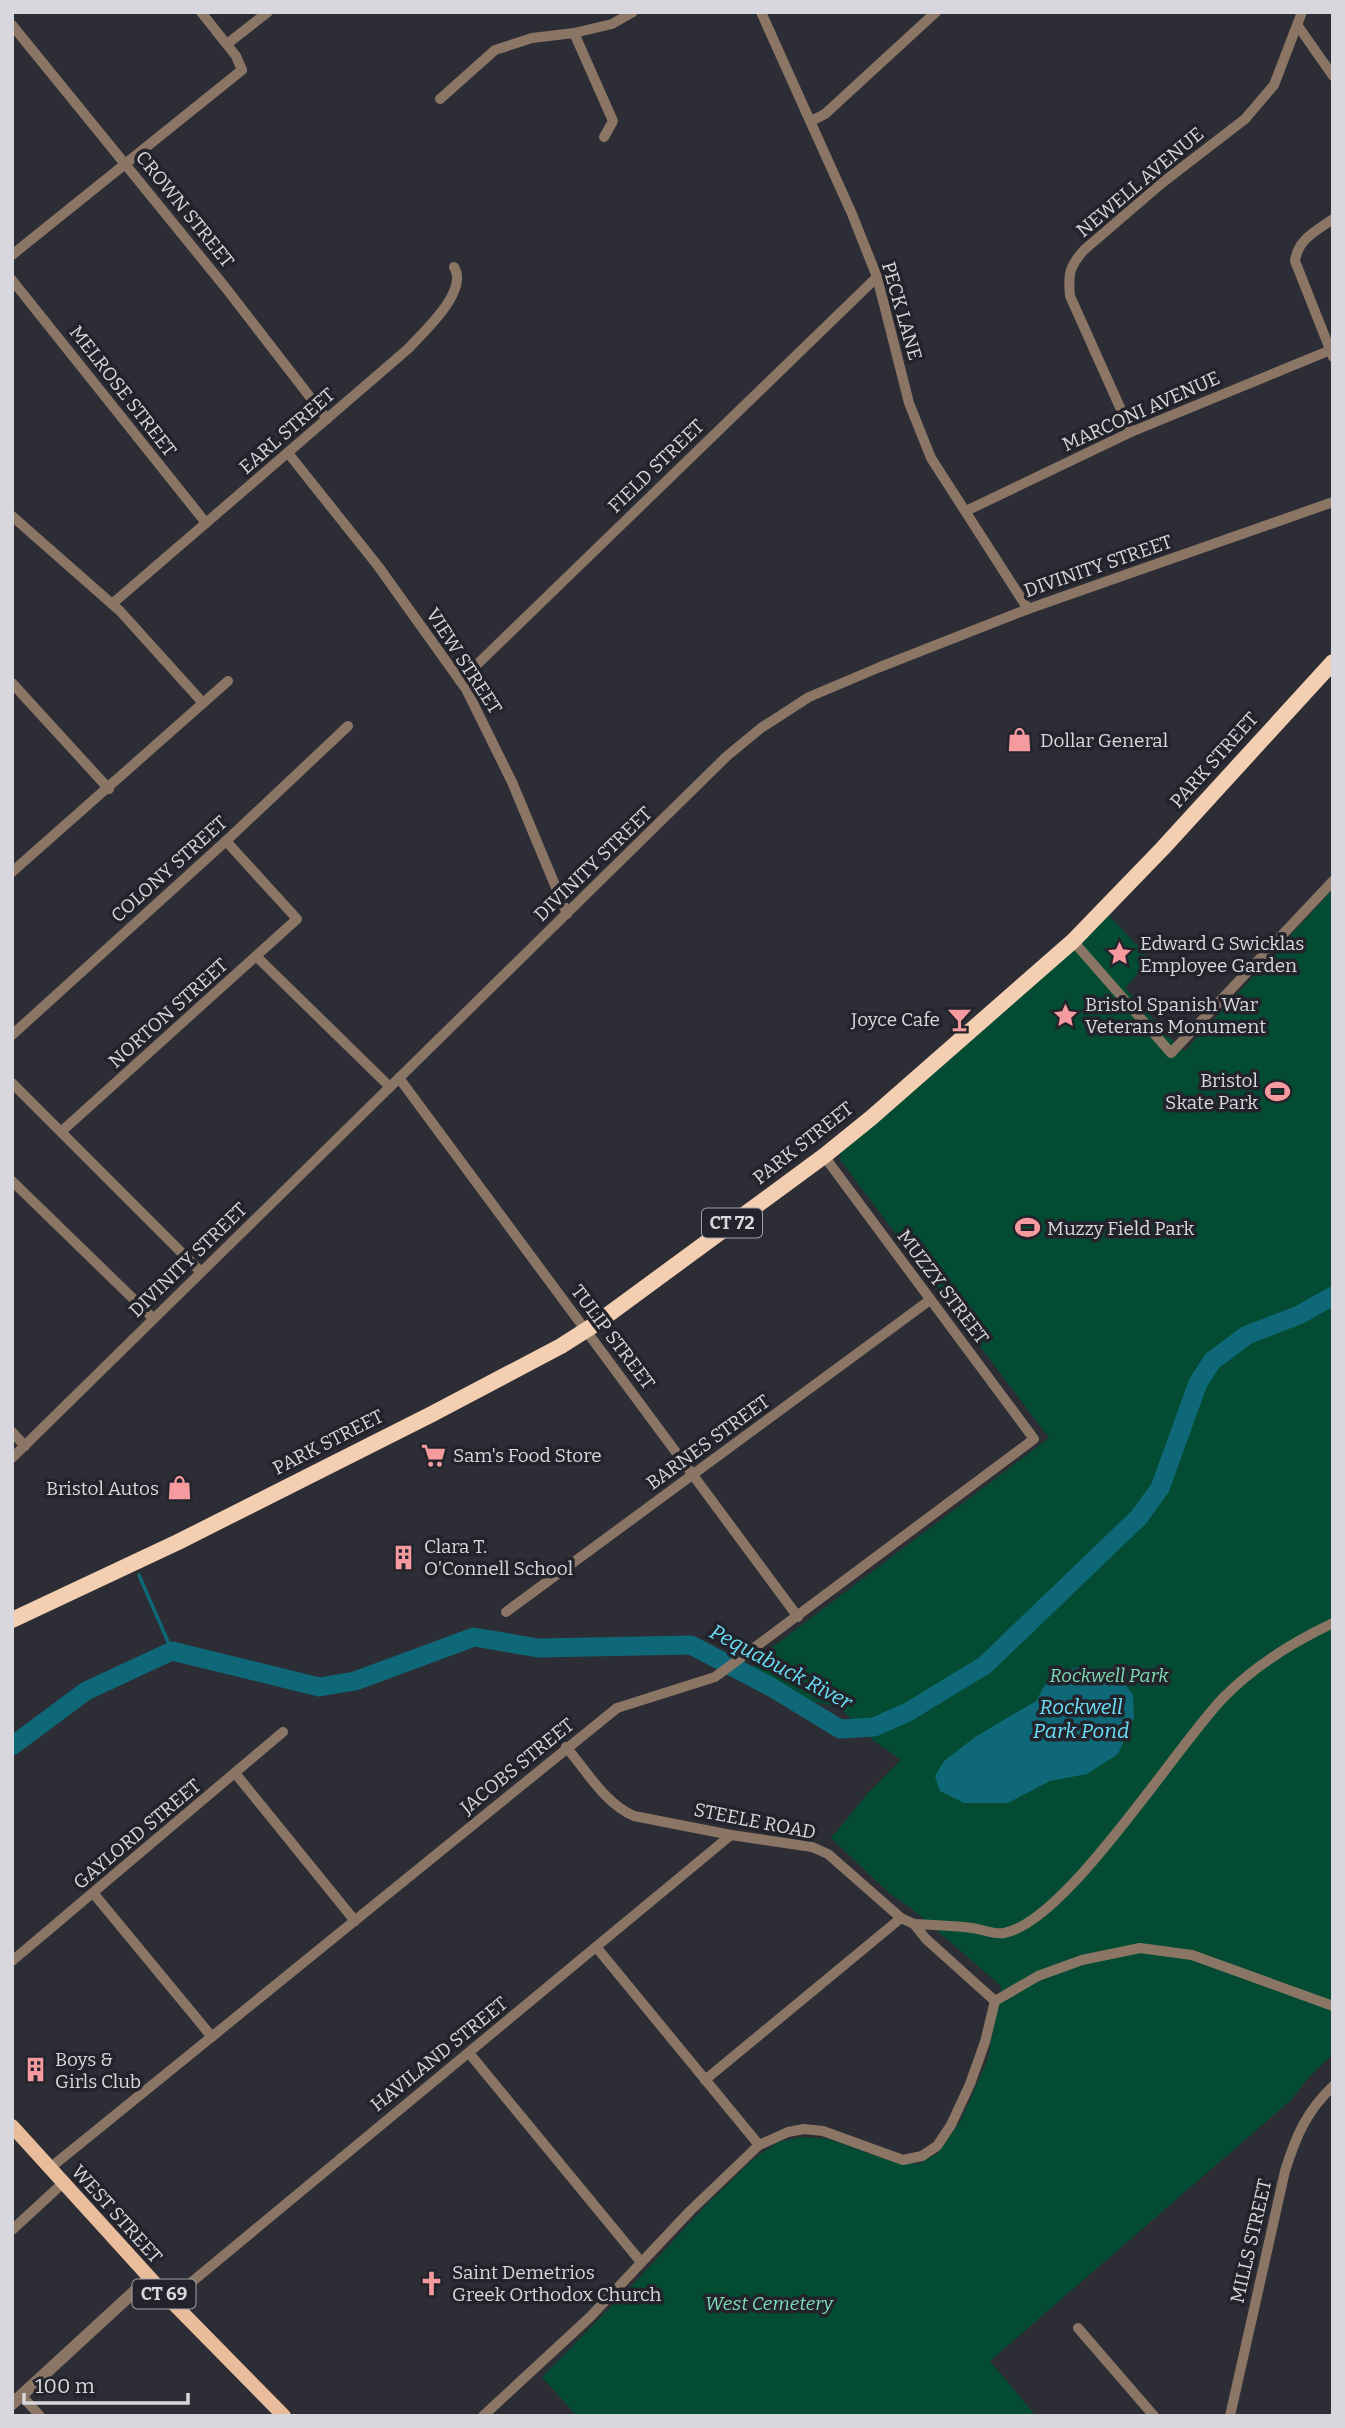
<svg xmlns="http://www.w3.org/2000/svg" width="1345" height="2428" font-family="Bitter,serif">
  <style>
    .green { fill: #034c33 }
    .water { fill: #0e6877 }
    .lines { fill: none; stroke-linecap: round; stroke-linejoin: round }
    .stream { stroke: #0e6877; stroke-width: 3.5 }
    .river { stroke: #0e6877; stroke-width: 19 }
    .minor { stroke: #8b7666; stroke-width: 10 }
    .tertiary { stroke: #8b7666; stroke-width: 12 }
    .primary { stroke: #e9bd9c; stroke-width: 14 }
    .trunk { stroke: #f4ceb1; stroke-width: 16 }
    .labels { text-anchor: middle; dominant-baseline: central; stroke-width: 7; stroke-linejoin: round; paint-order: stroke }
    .shield { fill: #23232b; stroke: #a1a1a8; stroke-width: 2 }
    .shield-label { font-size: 18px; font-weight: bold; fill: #d7d7dd }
    .street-label { font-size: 19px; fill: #d7d7dd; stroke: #23232b }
    .poi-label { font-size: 19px; fill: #d7d7dd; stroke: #23232b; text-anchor: start }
    .park-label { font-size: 19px; font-style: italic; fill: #7eddb2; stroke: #23232b }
    .water-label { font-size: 21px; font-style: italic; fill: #69def6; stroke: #23232b }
  </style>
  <rect width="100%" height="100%" fill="#2d2d35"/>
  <path class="green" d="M 1333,889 L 1333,2054 L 1310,2076 L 1291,2100 L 990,2361 L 1036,2416 L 577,2416 L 542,2377 L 641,2276 L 703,2208 L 751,2161 L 778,2142 L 802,2137 L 828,2139 L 897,2163 L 918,2164 L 937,2154 L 960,2122 L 988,2059 L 1001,1986 L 912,1909 L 890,1894 L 831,1838 L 868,1793 L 901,1760 L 875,1742 L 840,1708 L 779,1693 L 753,1667 L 767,1651 L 1049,1438 L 841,1161 L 840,1153 L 1083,942 L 1109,915 L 1147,956 L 1148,963 L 1125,988 L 1170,1038 L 1185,1051 Z"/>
  <path class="water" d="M 1086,1666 L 1122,1680 L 1133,1695 L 1134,1718 L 1118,1754 L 1087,1774 L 1050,1781 L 1008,1803 L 964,1803 L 940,1791 L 935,1776 L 944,1761 L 975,1737 L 1036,1701 L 1045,1685 L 1062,1671 Z"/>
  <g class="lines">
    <path class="stream" d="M 139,1575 L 172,1651"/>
    <path class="river" d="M 12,1746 L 86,1691 L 172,1651 L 319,1687 L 355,1681 L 474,1637 L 538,1648 L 691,1645 L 771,1687 L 840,1729 L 874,1727 L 908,1712 L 985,1665 L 1139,1517 L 1160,1488 L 1198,1383 L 1212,1361 L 1247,1335 L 1299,1315 L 1333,1296"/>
    <g class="minor">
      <path d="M 761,12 L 852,214 L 877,277 L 909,403 L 931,458 L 1028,609"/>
      <path d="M 12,25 L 225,287 L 327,419"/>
      <path d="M 1298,26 L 1333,76"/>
      <path d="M 574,33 L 613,121 L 604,137"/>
      <path d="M 227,44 L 268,12"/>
      <path d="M 440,99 L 495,50 L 532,38 L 574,33 L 612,24 L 633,12"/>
      <path d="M 811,121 L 825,114 L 936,12"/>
      <path d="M 1333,219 C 1316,231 1298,239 1295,261 L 1333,357"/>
      <path d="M 12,255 L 242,70 L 236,56 L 201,12"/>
      <path d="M 12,280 L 206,523"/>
      <path d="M 1131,432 L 1070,296 C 1068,274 1069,267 1084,250 L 1162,183 L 1245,119 L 1274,85 L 1302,12"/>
      <path d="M 288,453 L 378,566 L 466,689 L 512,782 L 567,914"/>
      <path d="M 966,511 L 1131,432 L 1333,349"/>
      <path d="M 12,516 L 120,611 L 203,703"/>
      <path d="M 112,604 L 409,348 C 425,330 469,291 454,267"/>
      <path d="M 460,681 L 877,277"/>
      <path d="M 12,683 L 109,789"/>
      <path d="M 12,872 L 228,681"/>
      <path d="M 1073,941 L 1171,1053 L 1333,881"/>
      <path d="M 257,957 L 390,1087"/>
      <path d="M 12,1035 L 226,841 L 348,726"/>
      <path d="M 399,1078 L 798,1617"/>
      <path d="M 12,1083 L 201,1272"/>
      <path d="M 62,1131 L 297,919 L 226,841"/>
      <path d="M 12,1181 L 153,1318"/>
      <path d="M 12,1432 L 25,1446"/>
      <path d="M 12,1458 L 727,756 L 761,728 L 809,697 L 880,667 L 1028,609 L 1333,502"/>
      <path d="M 506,1612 L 930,1300"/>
      <path d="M 566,1747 C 586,1770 605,1804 634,1816 L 731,1835 L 812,1847 L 828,1854 L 901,1918 L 914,1924 L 926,1939 L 995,2001"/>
      <path d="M 235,1773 L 355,1921"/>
      <path d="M 94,1894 L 212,2037"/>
      <path d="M 914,1924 C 933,1925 953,1925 972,1928 C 982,1929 994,1935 1004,1933 C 1066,1922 1175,1748 1223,1698 C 1255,1665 1293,1642 1333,1623"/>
      <path d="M 597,1948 L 759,2145"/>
      <path d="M 12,1961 L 283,1732"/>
      <path d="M 995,2001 L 1038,1976 L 1082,1960 L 1140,1948 L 1192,1955 L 1333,2006"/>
      <path d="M 469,2053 L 641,2262"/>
      <path d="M 705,2080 L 901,1918"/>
      <path d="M 50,2168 L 617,1708 L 715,1677 L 1034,1439 L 824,1156"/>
      <path d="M 12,2230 L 63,2183"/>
      <path d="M 170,2300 L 731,1835"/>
      <path d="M 1078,2328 L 1154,2416"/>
      <path d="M 22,2396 L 40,2416"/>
      <path d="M 483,2416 L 590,2317 L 690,2211 L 759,2145 L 788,2132 L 804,2129 L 823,2131 L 903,2160 L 922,2156 L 937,2146 L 951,2125 L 970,2084 L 985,2042 L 995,2001"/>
      <path d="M 1230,2416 L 1285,2171 C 1296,2136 1306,2112 1333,2086"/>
    </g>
    <path class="tertiary" d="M 12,2404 L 149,2278"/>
    <path class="primary" d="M 12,2126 L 170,2300 L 284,2416"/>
    <path class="trunk" d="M 12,1620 L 178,1542 L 432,1414 L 561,1346 L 594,1325 L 824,1156 L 871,1118 L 1073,941 L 1163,848 L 1333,662"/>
  </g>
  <defs>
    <symbol id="shop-bare" viewBox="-9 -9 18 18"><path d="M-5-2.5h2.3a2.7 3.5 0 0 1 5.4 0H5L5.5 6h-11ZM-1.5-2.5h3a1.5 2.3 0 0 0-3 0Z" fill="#f59b9f" stroke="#23232b" stroke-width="2.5" paint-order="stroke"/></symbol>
    <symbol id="sight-bare" viewBox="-9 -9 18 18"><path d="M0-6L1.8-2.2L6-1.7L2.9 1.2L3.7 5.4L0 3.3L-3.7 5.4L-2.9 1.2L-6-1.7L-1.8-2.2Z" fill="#f59b9f" stroke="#23232b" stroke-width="2.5" paint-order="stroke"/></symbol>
    <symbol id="bar-bare" viewBox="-9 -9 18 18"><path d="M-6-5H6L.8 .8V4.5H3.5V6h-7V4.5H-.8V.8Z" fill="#f59b9f" stroke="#23232b" stroke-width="2.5" paint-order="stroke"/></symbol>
    <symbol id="stadium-bare" viewBox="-9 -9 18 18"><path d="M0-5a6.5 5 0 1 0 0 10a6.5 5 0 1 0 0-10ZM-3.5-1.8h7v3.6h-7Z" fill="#f59b9f" stroke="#23232b" stroke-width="2.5" paint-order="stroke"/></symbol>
    <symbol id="supermarket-bare" viewBox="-9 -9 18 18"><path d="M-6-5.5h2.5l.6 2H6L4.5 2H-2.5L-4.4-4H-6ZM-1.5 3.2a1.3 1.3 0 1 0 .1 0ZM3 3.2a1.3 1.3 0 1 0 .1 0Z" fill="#f59b9f" stroke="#23232b" stroke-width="2.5" paint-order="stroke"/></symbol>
    <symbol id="building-bare" viewBox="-9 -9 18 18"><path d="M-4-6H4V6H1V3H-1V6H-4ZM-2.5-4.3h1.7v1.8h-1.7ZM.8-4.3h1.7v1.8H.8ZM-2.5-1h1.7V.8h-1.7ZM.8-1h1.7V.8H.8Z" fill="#f59b9f" stroke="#23232b" stroke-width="2.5" paint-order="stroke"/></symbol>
    <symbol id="church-bare" viewBox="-9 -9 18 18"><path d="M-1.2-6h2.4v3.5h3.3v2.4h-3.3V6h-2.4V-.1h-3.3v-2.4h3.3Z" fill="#f59b9f" stroke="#23232b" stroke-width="2.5" paint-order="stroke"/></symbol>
  </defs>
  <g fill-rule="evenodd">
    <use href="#shop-bare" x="1002" y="722" width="35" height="35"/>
    <use href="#sight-bare" x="1102" y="936" width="35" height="35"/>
    <use href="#sight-bare" x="1048" y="998" width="35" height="35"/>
    <use href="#bar-bare" x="942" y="1002" width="35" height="35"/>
    <use href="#stadium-bare" x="1260" y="1074" width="35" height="35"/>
    <use href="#stadium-bare" x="1010" y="1210" width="35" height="35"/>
    <use href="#supermarket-bare" x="416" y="1438" width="35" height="35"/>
    <use href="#shop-bare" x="162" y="1470" width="35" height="35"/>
    <use href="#building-bare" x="386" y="1540" width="35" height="35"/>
    <use href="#building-bare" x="18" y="2052" width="35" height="35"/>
    <use href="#church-bare" x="414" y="2266" width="35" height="35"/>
  </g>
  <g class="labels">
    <g class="shield">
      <rect x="702" y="1208.5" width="60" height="29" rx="5"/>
      <rect x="132.5" y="2279.5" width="63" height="29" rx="5"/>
    </g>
    <g class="shield-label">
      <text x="732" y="1223">CT 72</text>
      <text x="164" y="2294">CT 69</text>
    </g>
    <g class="street-label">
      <text transform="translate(1140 182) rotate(-40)">NEWELL AVENUE</text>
      <text transform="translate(185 209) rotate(51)">CROWN STREET</text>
      <text transform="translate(902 311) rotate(74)">PECK LANE</text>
      <text transform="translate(123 391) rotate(52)">MELROSE STREET</text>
      <text transform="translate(1141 411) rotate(-24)">MARCONI AVENUE</text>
      <text transform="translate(287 431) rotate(-41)">EARL STREET</text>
      <text transform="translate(656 466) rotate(-44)">FIELD STREET</text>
      <text transform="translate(1098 566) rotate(-19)">DIVINITY STREET</text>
      <text transform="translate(464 661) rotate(57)">VIEW STREET</text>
      <text transform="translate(1214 760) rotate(-48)">PARK STREET</text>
      <text transform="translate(593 864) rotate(-44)">DIVINITY STREET</text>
      <text transform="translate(169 869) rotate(-42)">COLONY STREET</text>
      <text transform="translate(168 1013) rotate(-42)">NORTON STREET</text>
      <text transform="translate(803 1143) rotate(-38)">PARK STREET</text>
      <text transform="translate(188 1260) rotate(-44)">DIVINITY STREET</text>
      <text transform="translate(943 1287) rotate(53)">MUZZY STREET</text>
      <text transform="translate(613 1337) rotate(53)">TULIP STREET</text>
      <text transform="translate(328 1442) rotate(-27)">PARK STREET</text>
      <text transform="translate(708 1442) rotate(-36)">BARNES STREET</text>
      <text transform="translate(517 1766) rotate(-39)">JACOBS STREET</text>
      <text transform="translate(755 1821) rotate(11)">STEELE ROAD</text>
      <text transform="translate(137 1834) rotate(-40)">GAYLORD STREET</text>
      <text transform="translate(439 2054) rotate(-39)">HAVILAND STREET</text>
      <text transform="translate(117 2214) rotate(48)">WEST STREET</text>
      <text transform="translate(1251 2241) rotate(-77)">MILLS STREET</text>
    </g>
    <g class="poi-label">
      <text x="1040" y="740">Dollar General</text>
      <text x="1140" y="943">Edward G Swicklas<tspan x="1140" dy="22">Employee Garden</tspan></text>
      <text x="1085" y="1004">Bristol Spanish War<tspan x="1085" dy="22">Veterans Monument</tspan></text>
      <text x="940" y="1019" text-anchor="end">Joyce Cafe</text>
      <text x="1258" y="1080" text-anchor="end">Bristol<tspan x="1258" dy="22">Skate Park</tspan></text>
      <text x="1047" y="1228">Muzzy Field Park</text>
      <text x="453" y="1455">Sam's Food Store</text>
      <text x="159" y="1488" text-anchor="end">Bristol Autos</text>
      <text x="424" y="1546">Clara T.<tspan x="424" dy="22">O'Connell School</tspan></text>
      <text x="55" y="2059">Boys &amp;<tspan x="55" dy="22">Girls Club</tspan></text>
      <text x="452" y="2272">Saint Demetrios<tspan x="452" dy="22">Greek Orthodox Church</tspan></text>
    </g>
    <g class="park-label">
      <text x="1109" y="1675">Rockwell Park</text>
      <text x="769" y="2303">West Cemetery</text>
    </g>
    <g class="water-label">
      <text transform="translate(781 1667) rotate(28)">Pequabuck River</text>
      <text x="1081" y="1707">Rockwell<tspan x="1081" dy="24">Park Pond</tspan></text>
    </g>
  </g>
  <rect width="1345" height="2428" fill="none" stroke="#d7d7dd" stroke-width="28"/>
  <path d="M24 2393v10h164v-10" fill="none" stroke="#d7d7dd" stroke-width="3.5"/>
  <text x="35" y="2393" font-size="21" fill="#d7d7dd" stroke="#23232b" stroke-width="5" paint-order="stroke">100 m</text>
</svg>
